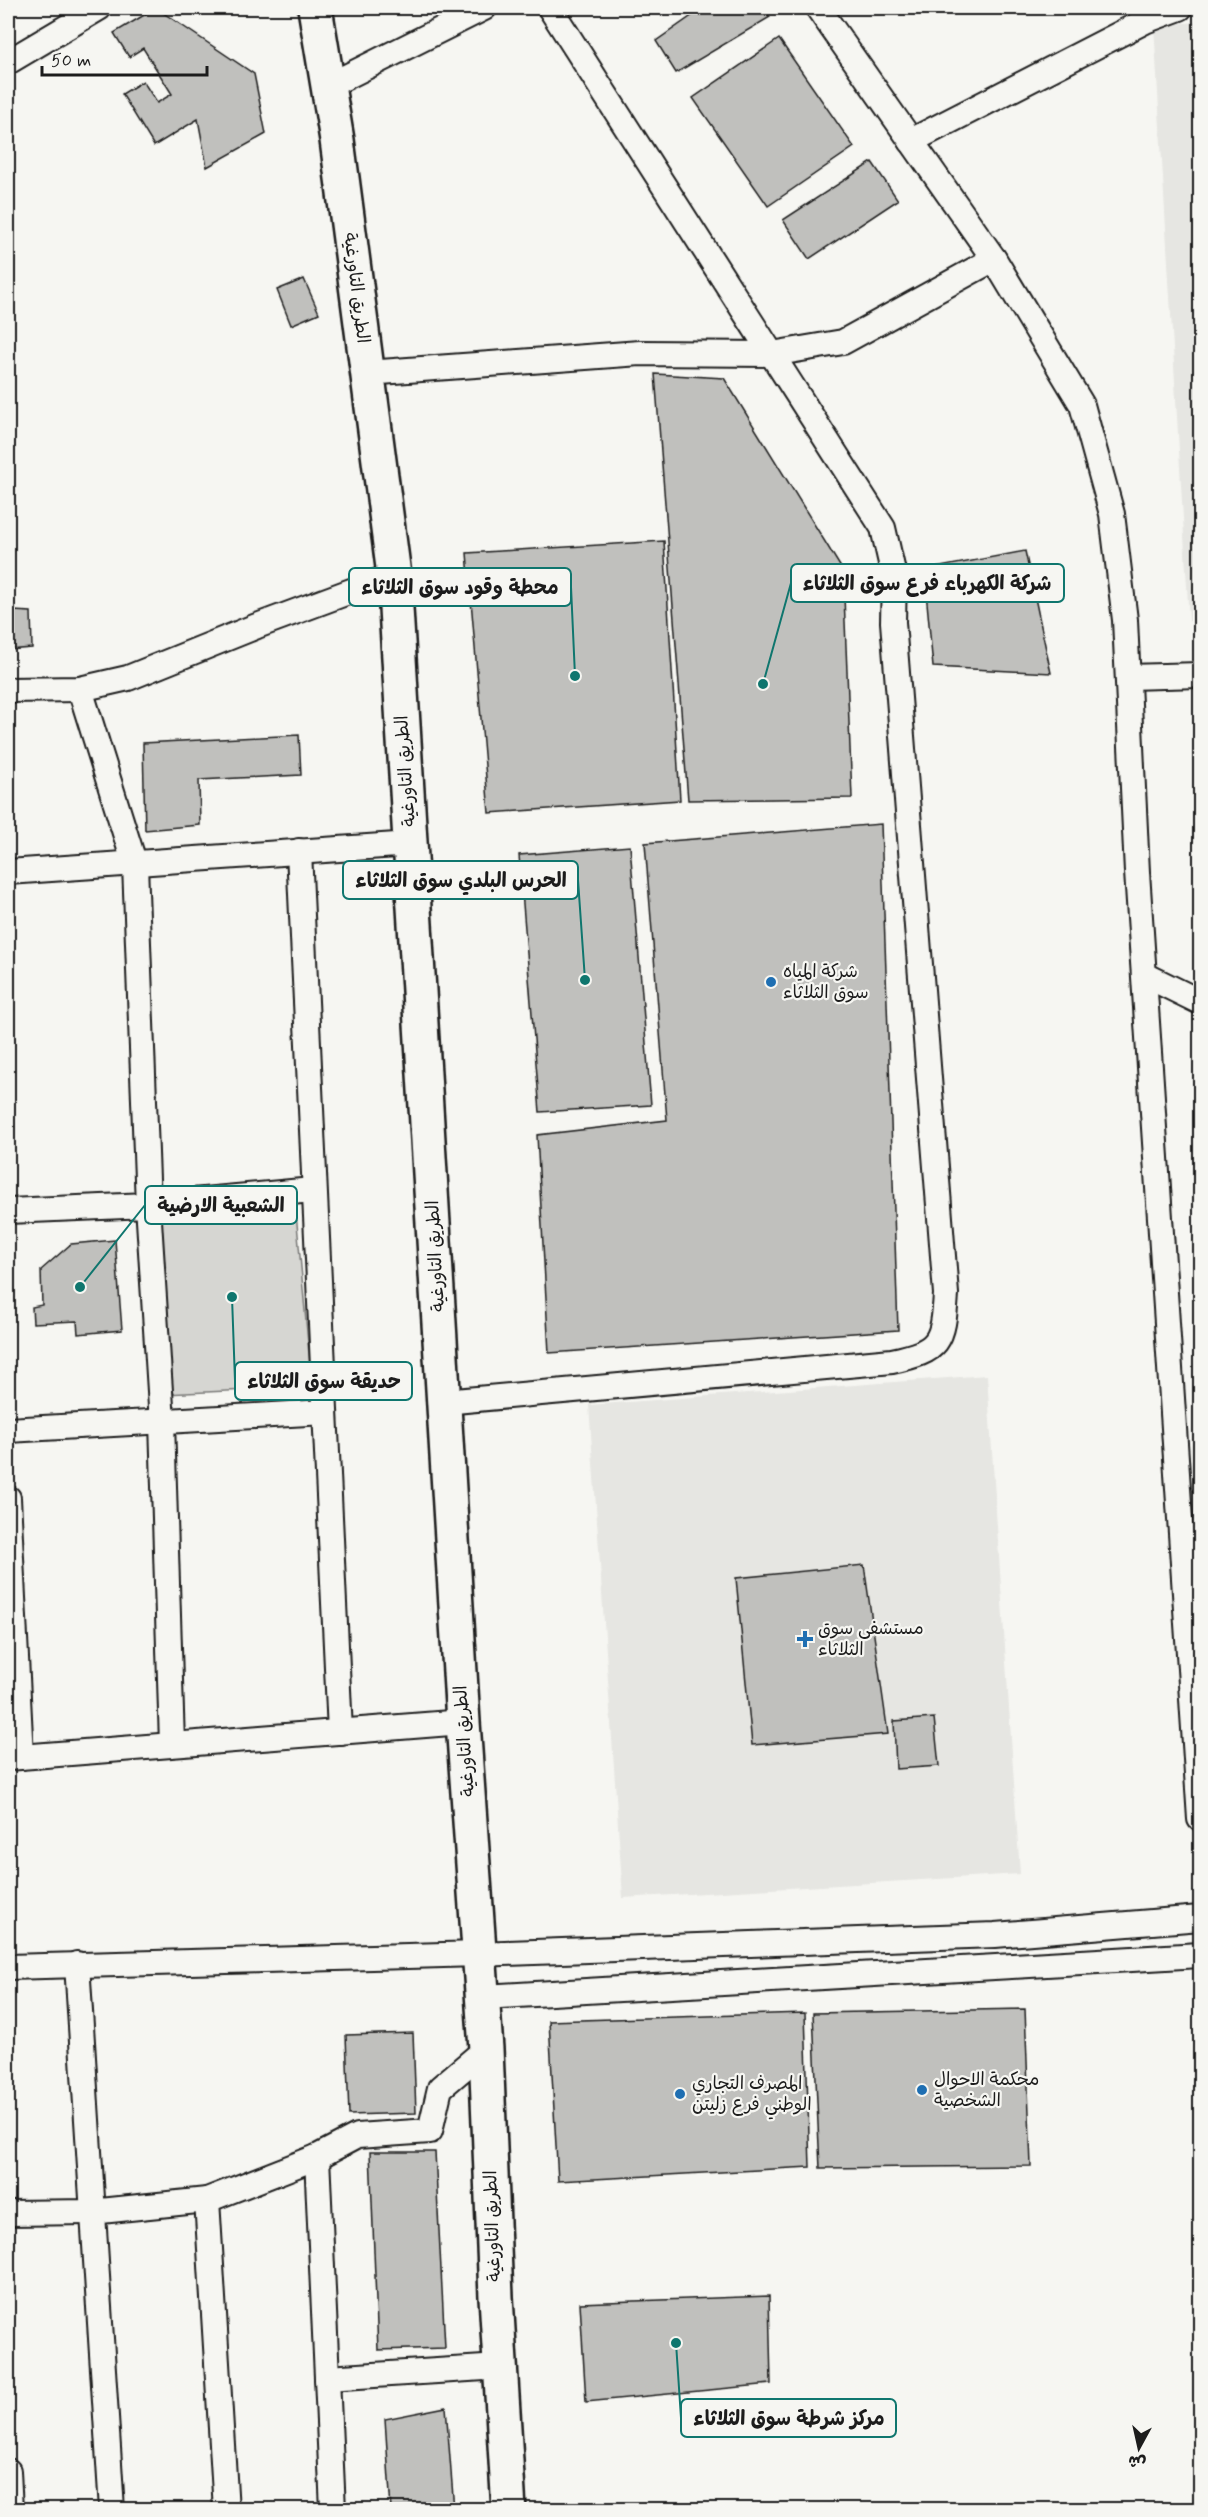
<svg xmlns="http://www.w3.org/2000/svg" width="1208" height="2517" font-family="Mynerve,'Playpen Sans Arabic',sans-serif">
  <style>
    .built { fill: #e6e6e2 }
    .green { fill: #d6d6d2; stroke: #797977; stroke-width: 1.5 }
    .building { fill: #c0c0bd; stroke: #1c1c1c; stroke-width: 1.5 }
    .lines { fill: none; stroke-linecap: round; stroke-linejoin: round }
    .street-casing { stroke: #1c1c1c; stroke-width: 28 }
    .secondary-casing { stroke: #1c1c1c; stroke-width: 38 }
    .street { stroke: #f6f6f2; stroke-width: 24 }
    .secondary { stroke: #f6f6f2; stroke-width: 33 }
    .poi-dot { fill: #1f6fb2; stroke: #f6f6f2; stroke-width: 2 }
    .labels { text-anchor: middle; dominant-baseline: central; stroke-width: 4.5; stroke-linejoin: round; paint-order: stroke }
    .street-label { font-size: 18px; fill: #1c1c1c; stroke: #f6f6f2 }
    .poi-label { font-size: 18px; fill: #1c1c1c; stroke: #f6f6f2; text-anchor: start }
    .leader { fill: none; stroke: #0f766e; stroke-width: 2 }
    .callout-dot { fill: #0f766e; stroke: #f6f6f2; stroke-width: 2 }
    .callout { fill: #f6f6f2; stroke: #0f766e; stroke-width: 2 }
    .callout-label { font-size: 20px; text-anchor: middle; font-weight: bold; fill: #1c1c1c }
  </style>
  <rect width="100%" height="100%" fill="#f6f6f2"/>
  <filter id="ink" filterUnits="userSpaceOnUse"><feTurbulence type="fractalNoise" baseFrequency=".0167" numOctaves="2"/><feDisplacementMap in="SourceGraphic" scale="12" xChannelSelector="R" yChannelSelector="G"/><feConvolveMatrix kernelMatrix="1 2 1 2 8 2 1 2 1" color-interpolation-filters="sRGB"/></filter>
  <g filter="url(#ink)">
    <g class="built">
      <path d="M 1200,22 L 1200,621 L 1189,621 L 1154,25 Z"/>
      <path d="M 987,1375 L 1020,1874 L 623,1898 L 589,1405 Z"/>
    </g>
    <path class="green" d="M 295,1202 L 312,1387 L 165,1394 L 156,1207 Z"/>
    <g class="building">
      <path d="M 156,8 L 254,74 L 266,134 L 207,167 L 198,119 L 154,146 L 122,94 L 143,81 L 157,103 L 172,94 L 143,48 L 129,57 L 114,33 Z"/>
      <path d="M 703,8 L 764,8 L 770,17 L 676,73 L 656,41 Z"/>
      <path d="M 779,39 L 854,147 L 768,206 L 693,98 Z"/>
      <path d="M 872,162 L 898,200 L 809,259 L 783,220 Z"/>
      <path d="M 304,279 L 319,313 L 291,325 L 277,290 Z"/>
      <path d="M 655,374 L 724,378 L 843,571 L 852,798 L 688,800 Z"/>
      <path d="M 664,541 L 680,800 L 489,813 L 467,553 Z"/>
      <path d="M 1025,551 L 1051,673 L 933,667 L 924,570 Z"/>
      <path d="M 13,611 L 31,612 L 32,648 L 8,650 L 8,629 L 13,628 Z"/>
      <path d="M 299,735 L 301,775 L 199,780 L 200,825 L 145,830 L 143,743 Z"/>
      <path d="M 881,824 L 898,1330 L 549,1353 L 537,1135 L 667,1120 L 645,843 Z"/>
      <path d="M 630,846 L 651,1105 L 540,1112 L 519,855 Z"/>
      <path d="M 115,1240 L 122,1330 L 78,1334 L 77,1321 L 33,1323 L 32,1307 L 42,1305 L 41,1270 L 71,1244 Z"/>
      <path d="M 864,1565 L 888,1734 L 752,1745 L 736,1578 Z"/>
      <path d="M 934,1718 L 939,1766 L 896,1769 L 894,1721 Z"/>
      <path d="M 1025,2009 L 1031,2166 L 820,2168 L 813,2013 Z"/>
      <path d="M 805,2013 L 810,2167 L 558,2181 L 549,2021 Z"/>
      <path d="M 413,2033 L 416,2113 L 349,2115 L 346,2035 Z"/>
      <path d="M 370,2152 L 435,2152 L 445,2348 L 378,2350 Z"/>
      <path d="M 769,2296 L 771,2384 L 586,2402 L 580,2303 Z"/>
      <path d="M 446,2407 L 454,2510 L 391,2510 L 385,2419 Z"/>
    </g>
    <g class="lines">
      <defs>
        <g id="street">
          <path d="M 818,8 L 994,259 L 1082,405 L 1112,514 L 1125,620 L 1137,872 L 1200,1819"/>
          <path d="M 8,62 L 99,8"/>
          <path d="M 330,85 L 484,8"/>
          <path d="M 911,141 L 1145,21 L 1180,8"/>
          <path d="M 367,373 L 640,353 L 772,354 L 843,342 L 994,259"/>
          <path d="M 1128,677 L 1200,675"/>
          <path d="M 80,689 L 135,865 L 148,1205 L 162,1422 L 172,1744"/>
          <path d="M 8,690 L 80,689 L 128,678 L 257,626 L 394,575"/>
          <path d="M 299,851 L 340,1732"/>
          <path d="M 8,872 L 411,844"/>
          <path d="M 1145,975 L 1200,1002"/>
          <path d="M 8,1211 L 148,1205 L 313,1190"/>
          <path d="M 444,1402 L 892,1361 C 940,1351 943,1342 946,1294 L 893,622 L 894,576 L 883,528 L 550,8"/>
          <path d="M 8,1430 L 325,1412"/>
          <path d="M 8,1498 L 21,1757"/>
          <path d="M 8,1758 L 463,1722"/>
          <path d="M 77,1964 L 112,2510"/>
          <path d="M 8,1967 L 479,1954 L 995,1935 L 1200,1918"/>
          <path d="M 483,1997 L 1200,1955"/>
          <path d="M 317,2157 L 333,2510"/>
          <path d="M 207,2200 L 226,2510"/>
          <path d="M 8,2213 L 91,2212 L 207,2200 L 317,2157 L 357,2136 L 430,2131 L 440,2088 L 486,2049"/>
          <path d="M 327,2378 L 500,2367"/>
          <path d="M 8,2471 L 10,2510"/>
        </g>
        <path id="secondary" d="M 315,8 L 337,140 L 394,575 L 463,1722 L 486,2049 L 496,2297 L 509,2510"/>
      </defs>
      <use href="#street" class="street-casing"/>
      <use href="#secondary" class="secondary-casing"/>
      <use href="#street" class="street"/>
      <use href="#secondary" class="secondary"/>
    </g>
  </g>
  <g class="poi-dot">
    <circle cx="771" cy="982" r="6"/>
    <path d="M802 1630h6v6h6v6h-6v6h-6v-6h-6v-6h6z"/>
    <circle cx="922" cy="2090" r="6"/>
    <circle cx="680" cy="2094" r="6"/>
  </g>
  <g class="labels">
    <g class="street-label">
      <text transform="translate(356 288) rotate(83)">الطريق التاورغية</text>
      <text transform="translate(406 771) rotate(-94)">الطريق التاورغية</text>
      <text transform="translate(436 1256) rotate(-93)">الطريق التاورغية</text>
      <text transform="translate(465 1741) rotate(-94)">الطريق التاورغية</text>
      <text transform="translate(493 2226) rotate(-92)">الطريق التاورغية</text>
    </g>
    <g class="poi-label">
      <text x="783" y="972">شركة المياه<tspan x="783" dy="21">سوق الثلاثاء</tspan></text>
      <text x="818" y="1629">مستشفى سوق<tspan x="818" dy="21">الثلاثاء</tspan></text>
      <text x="934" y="2080">محكمة الاحوال<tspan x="934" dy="21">الشخصية</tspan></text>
      <text x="692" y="2084">المصرف التجاري<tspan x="692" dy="21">الوطني فرع زليتن</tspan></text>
    </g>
  </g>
  <path class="leader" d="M763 684L791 583M575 676L571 587M585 980L578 880M80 1287L145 1205M232 1297L235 1381M676 2343L681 2418"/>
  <g class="callout-dot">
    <circle cx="763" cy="684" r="6"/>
    <circle cx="575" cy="676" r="6"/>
    <circle cx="585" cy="980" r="6"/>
    <circle cx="80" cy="1287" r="6"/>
    <circle cx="232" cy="1297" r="6"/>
    <circle cx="676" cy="2343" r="6"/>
  </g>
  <g class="callout">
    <rect x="791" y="564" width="273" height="38" rx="6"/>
    <rect x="349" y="568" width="222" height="38" rx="6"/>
    <rect x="343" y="861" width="235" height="38" rx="6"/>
    <rect x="145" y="1186" width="152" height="38" rx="6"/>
    <rect x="235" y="1362" width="177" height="38" rx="6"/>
    <rect x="681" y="2399" width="215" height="38" rx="6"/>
  </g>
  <g class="callout-label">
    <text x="927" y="590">شركة الكهرباء فرع سوق الثلاثاء</text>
    <text x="460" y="594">محطة وقود سوق الثلاثاء</text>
    <text x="461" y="887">الحرس البلدي سوق الثلاثاء</text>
    <text x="221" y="1212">الشعبية الارضية</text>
    <text x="324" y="1388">حديقة سوق الثلاثاء</text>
    <text x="789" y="2425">مركز شرطة سوق الثلاثاء</text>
  </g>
  <rect width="1208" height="2517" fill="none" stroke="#f6f6f2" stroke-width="30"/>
  <rect x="15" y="15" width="1178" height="2487" fill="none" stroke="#1c1c1c" stroke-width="2" filter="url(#ink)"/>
  <g transform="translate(1139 2448) rotate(188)" stroke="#f6f6f2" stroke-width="4.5" paint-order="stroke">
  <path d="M0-4.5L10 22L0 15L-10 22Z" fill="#1c1c1c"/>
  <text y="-9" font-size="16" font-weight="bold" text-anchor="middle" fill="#1c1c1c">ش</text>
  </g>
  <path d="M42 66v9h165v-9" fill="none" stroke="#1c1c1c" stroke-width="3"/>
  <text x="51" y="66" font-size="18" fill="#1c1c1c" stroke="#f6f6f2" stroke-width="4.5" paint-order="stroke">50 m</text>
</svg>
